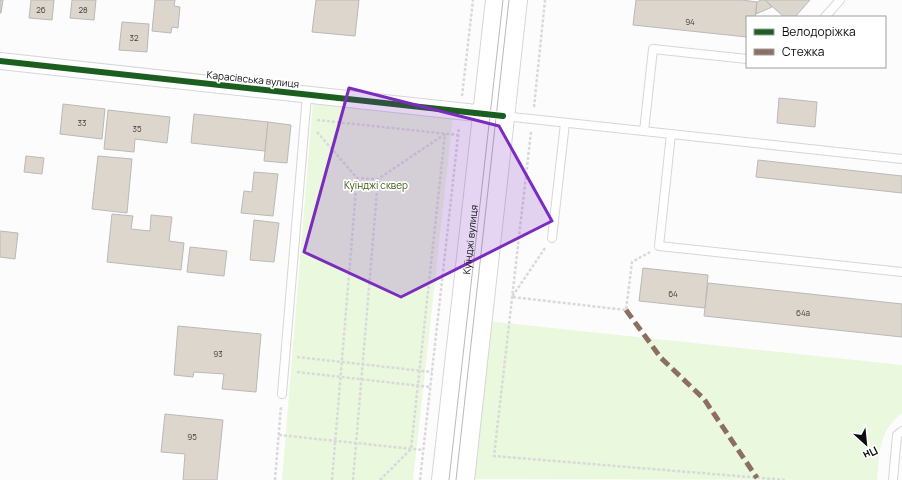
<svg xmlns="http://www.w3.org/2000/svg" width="902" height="480" font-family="Manrope,sans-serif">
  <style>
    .green { fill: #eaf8de }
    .building { fill: #ddd6cd; stroke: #bab9b7 }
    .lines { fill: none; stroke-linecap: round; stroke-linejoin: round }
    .service-casing { stroke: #d6d6d8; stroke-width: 10 }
    .minor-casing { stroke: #d6d6d8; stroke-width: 18 }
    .secondary-casing { stroke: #d6d6d8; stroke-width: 24 }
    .path { stroke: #d9d9da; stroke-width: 2.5; stroke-dasharray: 3 2; stroke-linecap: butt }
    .service { stroke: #fff; stroke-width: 8 }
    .minor { stroke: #fff; stroke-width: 16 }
    .secondary { stroke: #fff; stroke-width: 22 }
    .tram { stroke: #b9b9ba; stroke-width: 1 }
    .quiet { stroke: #8d6e63; stroke-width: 5; stroke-dasharray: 10 5; stroke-linecap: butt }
    .cycleway-casing { stroke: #fff; stroke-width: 8 }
    .cycleway { stroke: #1b5e20; stroke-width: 6 }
    .marked { fill: #7b2cbf; fill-opacity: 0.2; stroke: #7b2cbf; stroke-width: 3; stroke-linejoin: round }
    .labels { text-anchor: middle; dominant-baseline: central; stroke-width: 3.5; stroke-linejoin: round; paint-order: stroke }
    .number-label { font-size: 8px; fill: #413f40 }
    .street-label { font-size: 10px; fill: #0d0d11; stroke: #fff }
    .park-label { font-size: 10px; fill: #375509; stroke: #fff }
  </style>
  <rect width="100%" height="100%" fill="#fcfcfc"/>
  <g class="green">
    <path d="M 313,102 L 453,117 L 413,480 L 282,480 Z"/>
    <path d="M 486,321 L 902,365 L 902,413 C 878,431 880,453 877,480 L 468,479 Z"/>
  </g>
  <g class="building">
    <path d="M 0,0 L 3,0 L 1,13 L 0,13 Z"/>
    <path d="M 31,0 L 54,0 L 52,20 L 29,18 Z"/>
    <path d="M 72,0 L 96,0 L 94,20 L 70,18 Z"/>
    <path d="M 155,0 L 175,0 L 174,6 L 180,7 L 178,28 L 172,27 L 171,33 L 152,31 Z"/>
    <path d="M 316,0 L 359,0 L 355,36 L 312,32 Z"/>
    <path d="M 636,0 L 742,0 L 757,2 L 755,17 L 747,17 L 747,37 L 633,25 Z"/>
    <path d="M 761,0 L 765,0 L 772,7 L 756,14 L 757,2 Z"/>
    <path d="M 765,0 L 810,0 L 795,17 L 784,17 Z"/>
    <path d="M 122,22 L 149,24 L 147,52 L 119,50 Z"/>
    <path d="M 779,98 L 817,102 L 815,127 L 777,123 Z"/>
    <path d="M 63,104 L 105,109 L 102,139 L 60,134 Z"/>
    <path d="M 108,110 L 170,117 L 167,143 L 135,139 L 134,152 L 104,149 Z"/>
    <path d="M 194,114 L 268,122 L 265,151 L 191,143 Z"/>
    <path d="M 268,122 L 291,125 L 287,163 L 264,161 Z"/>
    <path d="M 26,156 L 44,158 L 42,174 L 24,172 Z"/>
    <path d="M 98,156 L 132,159 L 127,213 L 92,209 Z"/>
    <path d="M 758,160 L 902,176 L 902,193 L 756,177 Z"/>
    <path d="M 254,172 L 278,174 L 273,216 L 241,213 L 244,191 L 252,192 Z"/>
    <path d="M 112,214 L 133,216 L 131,229 L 150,231 L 151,215 L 172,217 L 169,241 L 184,243 L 181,270 L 107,262 Z"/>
    <path d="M 254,220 L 279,223 L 274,262 L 250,260 Z"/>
    <path d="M 0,231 L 18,233 L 15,259 L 0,257 Z"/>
    <path d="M 190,247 L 227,251 L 224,276 L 187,272 Z"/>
    <path d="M 643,268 L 708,275 L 705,308 L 639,301 Z"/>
    <path d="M 708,283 L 902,304 L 902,337 L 704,316 Z"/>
    <path d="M 178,326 L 261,334 L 256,392 L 222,389 L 224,374 L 194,372 L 193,377 L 174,375 Z"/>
    <path d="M 165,414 L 223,420 L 217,480 L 183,480 L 185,454 L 161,452 Z"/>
  </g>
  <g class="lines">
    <defs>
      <g id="service">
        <path d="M 825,17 L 840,0"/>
        <path d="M 504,116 L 902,159"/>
        <path d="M 644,131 L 653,49 L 747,59"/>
        <path d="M 671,134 L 659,246 L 902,272"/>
        <path d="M 552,238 L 565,123"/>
        <path d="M 282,394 L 307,95"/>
        <path d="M 893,480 L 897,435 L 902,431"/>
      </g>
      <path id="minor" d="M 0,61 L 495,115"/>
      <g id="secondary">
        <path id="s1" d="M 443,480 L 497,0"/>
        <path d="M 463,480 L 516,0"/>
      </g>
    </defs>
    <use href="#service" class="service-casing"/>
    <use href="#minor" class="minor-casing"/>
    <use href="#secondary" class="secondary-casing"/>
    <g class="path">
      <path d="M 462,96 L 473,0"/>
      <path d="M 534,107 L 545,0"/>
      <path d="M 317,120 L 458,135"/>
      <path d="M 317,132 L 357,178 L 378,179 L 445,134"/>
      <path d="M 531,132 L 494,456 L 786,480"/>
      <path d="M 545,248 L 512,297 L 626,310 L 632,262 L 650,252"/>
      <path d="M 297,357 L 432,372"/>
      <path d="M 297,372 L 430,387"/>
      <path d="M 279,435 L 423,450"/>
      <path d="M 275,480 L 281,406"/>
      <path d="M 332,480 L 357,178"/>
      <path d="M 353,480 L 378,179"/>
      <path d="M 380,480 L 411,449 L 445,134"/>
      <path d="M 420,480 L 459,127"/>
    </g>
    <use href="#service" class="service"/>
    <use href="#minor" class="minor"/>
    <use href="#secondary" class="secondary"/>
    <g class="tram">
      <path d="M 449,480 L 503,0"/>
      <path d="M 456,480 L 509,0"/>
    </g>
    <path class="quiet" d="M 626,310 L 661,358 L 704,399 L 757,478"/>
    <defs>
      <path id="cycleway" d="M 0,61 L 503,116"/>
    </defs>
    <use href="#cycleway" class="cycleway-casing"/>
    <use href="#cycleway" class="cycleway"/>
  </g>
  <path class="marked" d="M 349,88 L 499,126 L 552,221 L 401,297 L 304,252 Z"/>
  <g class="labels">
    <g class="number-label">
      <text x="41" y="9">26</text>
      <text x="83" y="9">28</text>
      <text x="690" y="21">94</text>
      <text x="134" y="37">32</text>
      <text x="82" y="122">33</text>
      <text x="137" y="128">35</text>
      <text x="673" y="293">64</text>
      <text x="803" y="312">64а</text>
      <text x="218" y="353">93</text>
      <text x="192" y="436">95</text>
    </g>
    <g class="street-label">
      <text transform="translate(253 79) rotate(6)">Карасівська вулиця</text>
      <text stroke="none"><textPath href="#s1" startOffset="242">Куїнджі вулиця</textPath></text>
    </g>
    <g class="park-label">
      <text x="376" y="185">Куїнджі сквер</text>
    </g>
  </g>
  <rect x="746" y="16" width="140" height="52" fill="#ffffff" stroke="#9e9ea0"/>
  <rect x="754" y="29" width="20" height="6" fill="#1b5e20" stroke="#9e9ea0"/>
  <text x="782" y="36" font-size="12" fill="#0d0d11">Велодоріжка</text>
  <rect x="754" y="49" width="20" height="6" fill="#8d6e63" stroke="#9e9ea0"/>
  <text x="782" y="56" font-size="12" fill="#0d0d11">Стежка</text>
  <g transform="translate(866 444) rotate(153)" stroke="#ffffff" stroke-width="3" paint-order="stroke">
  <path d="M0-3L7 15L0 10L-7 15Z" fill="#0d0d11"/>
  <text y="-6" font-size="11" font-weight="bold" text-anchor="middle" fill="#0d0d11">Пн</text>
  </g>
</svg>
